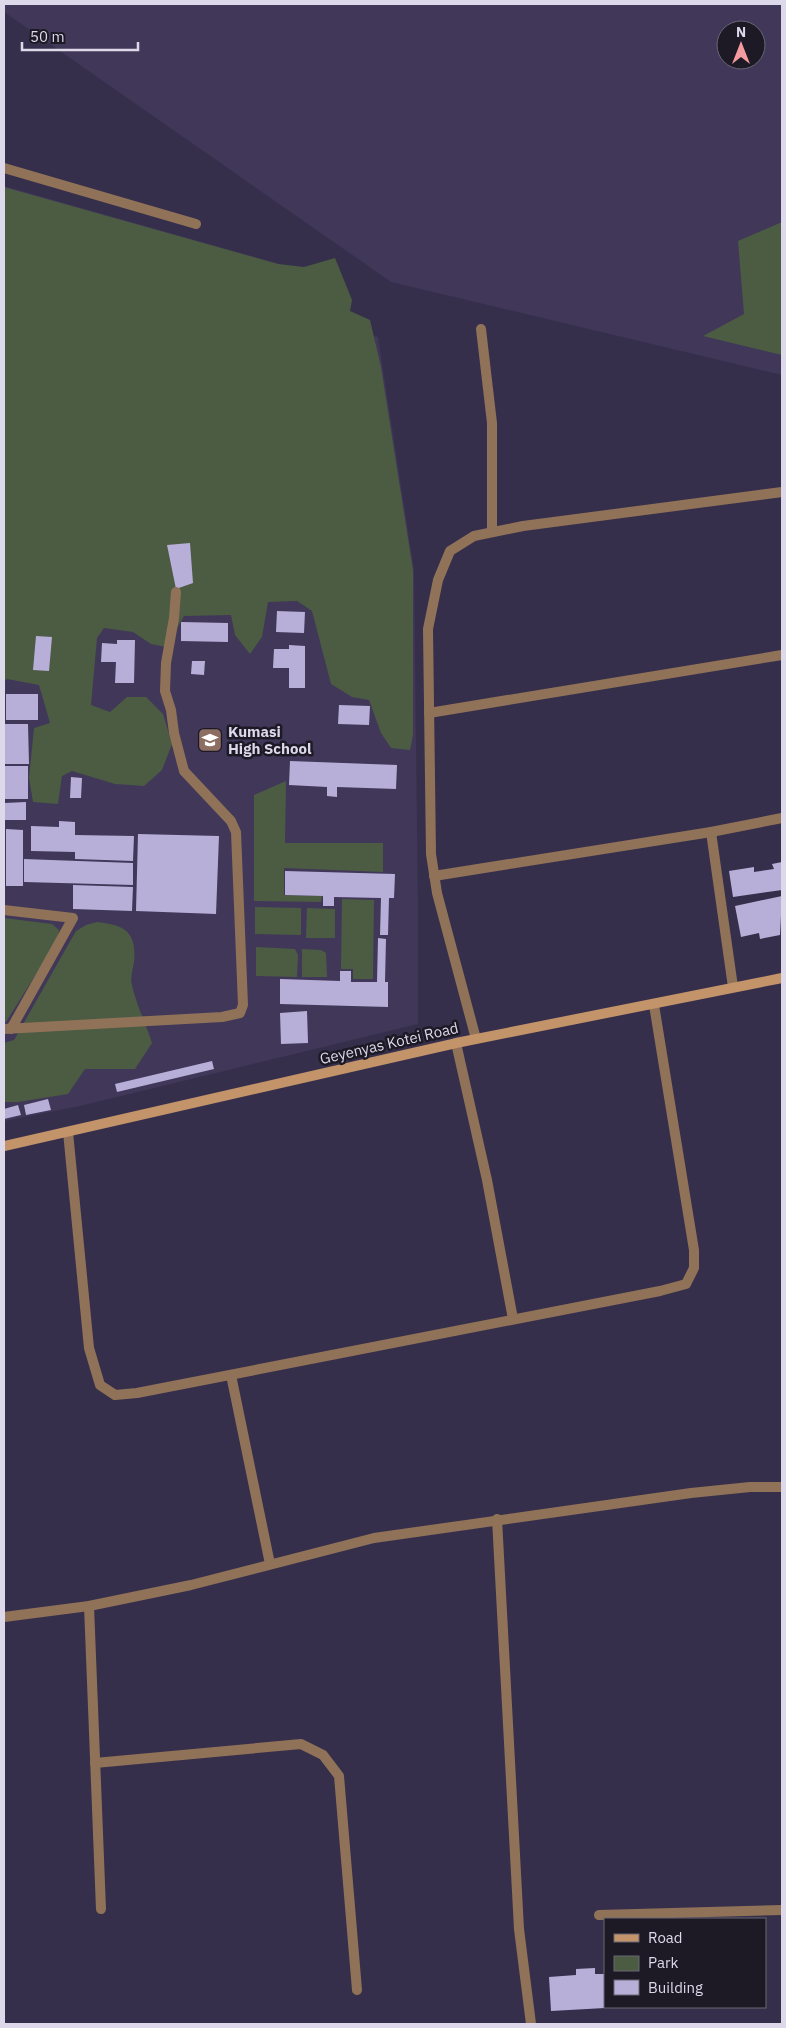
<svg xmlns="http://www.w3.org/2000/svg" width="786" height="2028" font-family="'IBM Plex Sans',sans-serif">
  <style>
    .built { fill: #403759; fill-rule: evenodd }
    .green { fill: #4b5c43 }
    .building { fill: #b8afd8 }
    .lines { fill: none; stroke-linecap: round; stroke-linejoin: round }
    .street { stroke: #907258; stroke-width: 10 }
    .secondary { stroke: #c3936a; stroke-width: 10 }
    .labels { text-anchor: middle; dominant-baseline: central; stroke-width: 5; stroke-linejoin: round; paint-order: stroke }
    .poi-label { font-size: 15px; font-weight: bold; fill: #ddd9eb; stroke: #1d1a26; text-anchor: start }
    .street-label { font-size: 15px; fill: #ddd9eb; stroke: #1d1a26 }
  </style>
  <rect width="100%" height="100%" fill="#362f4b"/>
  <g class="built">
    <path d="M 4,4 L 782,4 L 782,375 L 391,282 L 4,12 ZM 726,30 L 756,30 L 756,60 L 726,60 Z"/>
    <path d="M 4,186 L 290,267 L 284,313 L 378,337 L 414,570 L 418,911 L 418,1024 L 80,1106 L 4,1121 Z"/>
  </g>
  <g class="green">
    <path d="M 4,187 L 278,264 L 304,267 L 335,258 L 352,300 L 350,311 L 370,320 L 381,367 L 413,570 L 413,735 L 410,750 L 391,748 L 381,733 L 369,700 L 352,697 L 331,684 L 312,611 L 297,601 L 268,602 L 262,637 L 250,654 L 235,635 L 231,615 L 184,616 L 166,647 L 151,644 L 133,632 L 104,628 L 97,638 L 91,705 L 110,712 L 127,697 L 146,697 L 163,714 L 172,744 L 162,770 L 144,786 L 115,784 L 72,771 L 62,776 L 58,804 L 33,802 L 29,778 L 34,728 L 50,723 L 39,685 L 7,679 L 4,681 Z"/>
    <path d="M 782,222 L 782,355 L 703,336 L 744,314 L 738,241 Z"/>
    <path d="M 286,781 L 285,843 L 383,843 L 383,872 L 284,868 L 284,895 L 322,896 L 321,902 L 254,901 L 254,795 Z"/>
    <path d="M 342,899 L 374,900 L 373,979 L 353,979 L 353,969 L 341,969 Z"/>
    <path d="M 255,907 L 301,908 L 301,935 L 255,934 Z"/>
    <path d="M 307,908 L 335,909 L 335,938 L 306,938 Z"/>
    <path d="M 4,918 L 52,924 L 59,930 L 58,939 L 6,1022 L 4,1022 Z"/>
    <path d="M 97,922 C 124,925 137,931 134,962 C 133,969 130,978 132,985 C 136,1004 146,1024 152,1043 L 135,1069 L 85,1069 L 68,1094 L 18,1102 L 4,1102 L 4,1043 L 14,1040 L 76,931 L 86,925 Z"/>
    <path d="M 256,947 L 295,949 L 298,955 L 297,977 L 256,976 Z"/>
    <path d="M 302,949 L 321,950 L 326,953 L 327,977 L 302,977 Z"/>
  </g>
  <g class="building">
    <path d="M 190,543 L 193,583 L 176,589 L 167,545 Z"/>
    <path d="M 277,611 L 305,612 L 304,633 L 276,632 Z"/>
    <path d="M 181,622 L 228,623 L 228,642 L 181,641 Z"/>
    <path d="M 36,636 L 52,637 L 49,671 L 33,670 Z"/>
    <path d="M 117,640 L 135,640 L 134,683 L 115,683 L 116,662 L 101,662 L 102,643 L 117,644 Z"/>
    <path d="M 289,645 L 305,646 L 305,688 L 289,688 L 289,668 L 273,668 L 274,649 L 289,649 Z"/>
    <path d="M 192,661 L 205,661 L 204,675 L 191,674 Z"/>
    <rect x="6" y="694" width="32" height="26"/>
    <path d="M 339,705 L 370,706 L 369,725 L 338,724 Z"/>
    <path d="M 5,724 L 28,724 L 29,764 L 5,764 Z"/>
    <path d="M 290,761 L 397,765 L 396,789 L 337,787 L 337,797 L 327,796 L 327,787 L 289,785 Z"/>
    <rect x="4" y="766" width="24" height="33"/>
    <path d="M 71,777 L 82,778 L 81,798 L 70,798 Z"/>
    <path d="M 26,802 L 26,820 L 4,820 L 4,803 Z"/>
    <path d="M 59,821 L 75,822 L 75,835 L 134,836 L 133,861 L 75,859 L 75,852 L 31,851 L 31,826 L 59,827 Z"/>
    <path d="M 6,829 L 23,830 L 23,886 L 6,886 Z"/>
    <path d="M 138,834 L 219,836 L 216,914 L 136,911 Z"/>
    <path d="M 24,859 L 133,863 L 133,885 L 24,882 Z"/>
    <path d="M 782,862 L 782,890 L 733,897 L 729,871 L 754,867 L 754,872 L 774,869 L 772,864 Z"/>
    <path d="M 285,871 L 395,874 L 394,898 L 389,898 L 388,935 L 380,935 L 381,898 L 334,897 L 334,906 L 323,906 L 323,896 L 285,895 Z"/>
    <path d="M 73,885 L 133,887 L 132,911 L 73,909 Z"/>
    <path d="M 782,896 L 780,935 L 760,939 L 759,933 L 741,937 L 735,906 Z"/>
    <path d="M 378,938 L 386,939 L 385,982 L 388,982 L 388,1007 L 280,1004 L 280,979 L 340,981 L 340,971 L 351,971 L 351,982 L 377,982 Z"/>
    <path d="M 307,1011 L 308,1043 L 281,1044 L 280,1013 Z"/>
    <path d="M 212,1061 L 214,1069 L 117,1092 L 115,1084 Z"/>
    <path d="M 48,1099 L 51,1110 L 26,1115 L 24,1105 Z"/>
    <path d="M 18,1105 L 21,1115 L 4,1119 L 4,1109 Z"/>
    <path d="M 595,1968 L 595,1974 L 605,1974 L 605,2008 L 551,2011 L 549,1977 L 576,1975 L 576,1969 Z"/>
  </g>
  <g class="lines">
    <g class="street">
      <path d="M 4,168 L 196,224"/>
      <path d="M 481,329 L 492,423 L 492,532"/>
      <path d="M 429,713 L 782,655"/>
      <path d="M 711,832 L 733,987"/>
      <path d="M 434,876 L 711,832 L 782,818"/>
      <path d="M 4,910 L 73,918 L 11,1029"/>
      <path d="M 4,1029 L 222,1017 L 240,1013 L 243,1005 L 236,832 L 231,821 L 184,771 L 174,733 L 171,710 L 165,691 L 166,663 L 174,618 L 176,592"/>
      <path d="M 476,1039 L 437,893 L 431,854 L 428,629 L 438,580 L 450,551 L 474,536 L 523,526 L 782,492"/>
      <path d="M 456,1043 L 487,1180 L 513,1319"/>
      <path d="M 68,1132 L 89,1348 L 100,1385 L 115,1395 L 137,1393 L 660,1291 L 686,1284 L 694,1268 L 694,1250 L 654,1005"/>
      <path d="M 231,1375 L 270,1564"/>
      <path d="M 497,1519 L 519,1929 L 531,2024"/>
      <path d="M 89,1606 L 101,1909"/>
      <path d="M 4,1617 L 89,1606 L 191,1585 L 374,1538 L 691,1493 L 750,1487 L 782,1487"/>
      <path d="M 95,1763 L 301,1744 L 323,1755 L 339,1776 L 357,1990"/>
      <path d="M 599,1915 L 782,1910"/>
    </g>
    <path class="secondary" d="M 4,1146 L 456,1043 L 782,978"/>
  </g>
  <defs>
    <symbol id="school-square" viewBox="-11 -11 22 22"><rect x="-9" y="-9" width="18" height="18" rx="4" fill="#8d6e63" stroke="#1d1a26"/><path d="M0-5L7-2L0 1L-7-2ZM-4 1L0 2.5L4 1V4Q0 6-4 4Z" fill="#fff"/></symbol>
  </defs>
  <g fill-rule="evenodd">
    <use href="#school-square" x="196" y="726" width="28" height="28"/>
  </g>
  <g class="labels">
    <g class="poi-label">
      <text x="228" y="731">Kumasi<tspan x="228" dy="17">High School</tspan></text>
    </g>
    <g class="street-label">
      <text transform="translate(389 1043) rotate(-13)">Geyenyas Kotei Road</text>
    </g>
  </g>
  <rect width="786" height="2028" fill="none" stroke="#ddd9eb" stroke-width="10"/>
  <rect x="604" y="1918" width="162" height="90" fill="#1d1a26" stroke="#6a6675"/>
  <rect x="614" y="1934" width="25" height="8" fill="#c3936a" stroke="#6a6675"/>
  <text x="648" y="1943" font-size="15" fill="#ddd9eb">Road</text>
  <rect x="614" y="1956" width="25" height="15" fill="#4b5c43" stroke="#6a6675"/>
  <text x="648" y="1968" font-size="15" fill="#ddd9eb">Park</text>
  <rect x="614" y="1980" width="25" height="15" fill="#b8afd8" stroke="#6a6675"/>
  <text x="648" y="1993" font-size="15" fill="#ddd9eb">Building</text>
  <g transform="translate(741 45)"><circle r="24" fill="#1d1a26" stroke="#6a6675"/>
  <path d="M0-4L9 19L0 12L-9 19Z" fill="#f49b9f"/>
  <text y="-8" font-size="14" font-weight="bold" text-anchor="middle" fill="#ddd9eb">N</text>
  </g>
  <path d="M22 42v8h116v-8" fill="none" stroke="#ddd9eb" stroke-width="2.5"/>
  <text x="30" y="42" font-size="15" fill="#ddd9eb" stroke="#1d1a26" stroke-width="4" paint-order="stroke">50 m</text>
</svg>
